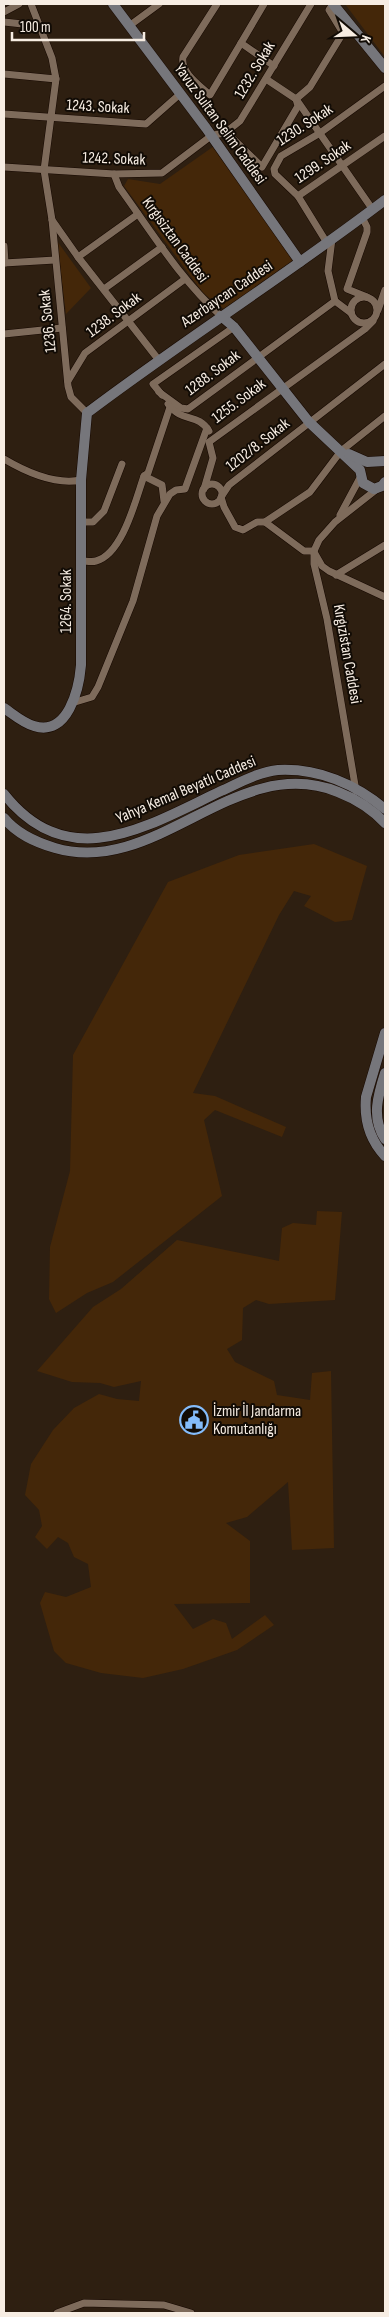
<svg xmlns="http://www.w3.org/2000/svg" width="389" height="2317" font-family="'Sofia Sans Condensed',sans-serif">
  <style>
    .green { fill: #442709 }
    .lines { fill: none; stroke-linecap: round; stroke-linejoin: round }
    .street-casing { stroke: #160800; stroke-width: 8 }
    .secondary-casing { stroke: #160800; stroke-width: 11 }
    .street { stroke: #7e6b5b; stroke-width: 7 }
    .secondary { stroke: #76767b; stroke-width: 10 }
    .labels { text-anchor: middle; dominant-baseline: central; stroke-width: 4; stroke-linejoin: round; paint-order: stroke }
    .street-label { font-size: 16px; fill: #f7ede3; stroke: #110b05 }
    .poi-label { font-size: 16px; fill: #f7ede3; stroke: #110b05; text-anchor: start }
  </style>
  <rect width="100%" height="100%" fill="#2e1f11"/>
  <g class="green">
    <path d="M 345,4 L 385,4 L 385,57 Z"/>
    <path d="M 217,144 L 295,259 L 224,309 L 203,293 L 124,186 L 128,179 L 160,184 Z"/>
    <path d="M 57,241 L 91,288 L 66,314 Z"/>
    <path d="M 314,844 L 367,866 L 352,920 L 335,922 L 304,906 L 311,896 L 294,891 L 279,915 L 193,1093 L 215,1096 L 286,1127 L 282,1137 L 215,1110 L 204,1120 L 222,1196 L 113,1282 L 87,1293 L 56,1313 L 49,1299 L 50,1247 L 70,1171 L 73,1055 L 168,882 L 239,855 Z"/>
    <path d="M 317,1211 L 342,1212 L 335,1300 L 269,1304 L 256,1300 L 243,1308 L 242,1340 L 227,1349 L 235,1362 L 274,1381 L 277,1395 L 310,1400 L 312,1373 L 331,1371 L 334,1548 L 292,1550 L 288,1482 L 247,1517 L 226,1523 L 250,1541 L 250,1603 L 174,1604 L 193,1629 L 213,1619 L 226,1623 L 232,1639 L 265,1615 L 274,1625 L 237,1650 L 183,1669 L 143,1678 L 101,1673 L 66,1663 L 54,1651 L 40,1603 L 45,1592 L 66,1597 L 91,1587 L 88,1564 L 74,1557 L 68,1543 L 58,1537 L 47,1549 L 35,1537 L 42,1526 L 39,1510 L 25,1495 L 31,1464 L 53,1430 L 74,1408 L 99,1394 L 117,1399 L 139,1401 L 141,1381 L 114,1387 L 100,1383 L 72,1382 L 37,1371 L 93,1307 L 121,1289 L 177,1240 L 279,1261 L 282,1228 L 293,1223 L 316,1225 Z"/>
  </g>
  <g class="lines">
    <defs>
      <g id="street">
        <path d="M 31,4 L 52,58 L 56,79 L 44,170 L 52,220 L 68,386 L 71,397 L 87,413"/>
        <path d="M 217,4 L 183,57 C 180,72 199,85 210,95 L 241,43"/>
        <path d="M 264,4 L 241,43 L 274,66"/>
        <path d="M 4,12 L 19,4"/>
        <path d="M 4,22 L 41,26"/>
        <path d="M 129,26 L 159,4"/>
        <path d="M 4,74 L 56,79"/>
        <path d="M 266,79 L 296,99 L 373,210"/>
        <path d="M 296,99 L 310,87 L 343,33 L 329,10 L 333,4"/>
        <path d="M 4,114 L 146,124 L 180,94"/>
        <path d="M 226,132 L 262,167 L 298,106 L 296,99"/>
        <path d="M 4,167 L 114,174 L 162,173 L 211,136 L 226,132 L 240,121 L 311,4"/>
        <path d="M 114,174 L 119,187 C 151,231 180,279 221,316"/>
        <path d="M 298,196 L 275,174 L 274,169 L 281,156 L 320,133 L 385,86"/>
        <path d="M 362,217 L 367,227 L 367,232 L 347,289 L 367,297"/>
        <path d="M 52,220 L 78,257 L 158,359"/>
        <path d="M 327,243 L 298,196 L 385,136"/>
        <path d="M 4,246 L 5,263"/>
        <path d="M 78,257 L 138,214"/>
        <path d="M 4,263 L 55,260"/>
        <path d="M 104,289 L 162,247"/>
        <circle cx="364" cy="310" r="13"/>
        <path d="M 335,301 L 351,313"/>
        <path d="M 378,310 L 385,290"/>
        <path d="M 4,334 L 62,328"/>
        <path d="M 385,364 L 229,485 L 221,497 L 224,507 L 235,527 L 243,530 L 257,522 L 265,522 L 310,492 L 341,451 L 385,416"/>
        <path d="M 68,381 L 85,353 L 185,279"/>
        <path d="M 159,392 L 181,408 L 188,409 L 335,301 L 328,271 L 332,239"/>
        <path d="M 162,395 L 153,384 L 234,327"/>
        <path d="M 168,404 C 183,424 197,412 209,431"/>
        <path d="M 4,459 C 26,472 56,485 81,480"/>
        <path d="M 144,476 L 162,485 L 164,501"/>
        <circle cx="212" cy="494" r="10"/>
        <path d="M 204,489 L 213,458 L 209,442 L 365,329 L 373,321"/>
        <path d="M 340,515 L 361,476"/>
        <path d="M 81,522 L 93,522 L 104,511 L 122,464"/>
        <path d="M 265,522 L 304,551 L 314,551"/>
        <path d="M 314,552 L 322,566 L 329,571 L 385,597"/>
        <path d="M 81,561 C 86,561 92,562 96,561 C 123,554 136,498 144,476 L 148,473 L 170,407"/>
        <path d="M 336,575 L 385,545"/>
        <path d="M 72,703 L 92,697 L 98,687 L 133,601 L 157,516 L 170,494 L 176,490 L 185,489 L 207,428"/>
        <path d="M 356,791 L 327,619 L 314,564 L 314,551 L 319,540 L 335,522 L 377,489"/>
        <path d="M 57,2313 L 84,2303 L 164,2305 L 191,2313"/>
      </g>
      <g id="secondary">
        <path d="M 113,4 L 206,128 L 300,262"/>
        <path d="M 333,4 L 385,68"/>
        <path d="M 221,316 L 234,327 L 309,422 L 360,470 L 363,483 L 374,489 L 382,486 L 385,482"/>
        <path d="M 349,454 L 367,462 L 385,461"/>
        <path d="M 4,708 C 13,714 23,723 34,726 C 68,737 79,689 81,665 L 81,480 L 87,413 C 185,339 288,274 385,200"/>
        <path d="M 4,794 C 69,876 147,826 221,791 C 239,783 258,772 278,770 C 318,768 355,784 385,809"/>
        <path d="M 4,818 C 17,834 35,842 55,848 C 157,878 236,751 338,792 C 356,799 372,809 385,823"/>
        <path d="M 385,1033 L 366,1097 C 364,1119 369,1139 385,1156"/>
        <path d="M 385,1073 C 378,1095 371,1118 385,1139"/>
      </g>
    </defs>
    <use href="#street" class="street-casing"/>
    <use href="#secondary" class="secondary-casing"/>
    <use href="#street" class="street"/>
    <use href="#secondary" class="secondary"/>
  </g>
  <defs>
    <symbol id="civic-ring" viewBox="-11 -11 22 22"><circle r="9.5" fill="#110b05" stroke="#84bcfb" stroke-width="1.5"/><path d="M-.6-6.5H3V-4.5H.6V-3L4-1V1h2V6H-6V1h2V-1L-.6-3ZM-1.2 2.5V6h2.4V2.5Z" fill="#84bcfb"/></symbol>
  </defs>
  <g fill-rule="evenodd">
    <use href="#civic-ring" x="178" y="1404" width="32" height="32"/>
  </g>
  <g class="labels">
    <g class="street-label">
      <text transform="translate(255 70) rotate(-59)">1232. Sokak</text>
      <text transform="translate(98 107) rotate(3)">1243. Sokak</text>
      <text transform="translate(220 124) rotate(54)">Yavuz Sultan Selim Caddesi</text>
      <text transform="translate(305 125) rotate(-33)">1230. Sokak</text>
      <text transform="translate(114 159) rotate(2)">1242. Sokak</text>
      <text transform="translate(323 162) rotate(-34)">1299. Sokak</text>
      <text transform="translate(175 240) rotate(54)">Kırgısiztan Caddesi</text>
      <text transform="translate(227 294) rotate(-34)">Azerbaycan Caddesi</text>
      <text transform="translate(114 315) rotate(-37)">1238. Sokak</text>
      <text transform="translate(48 321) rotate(-96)">1236. Sokak</text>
      <text transform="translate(213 373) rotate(-37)">1288. Sokak</text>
      <text transform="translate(239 401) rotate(-37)">1255. Sokak</text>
      <text transform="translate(258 445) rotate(-38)">1202/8. Sokak</text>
      <text transform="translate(66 601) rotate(-90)">1264. Sokak</text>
      <text transform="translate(347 654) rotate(80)">Kırgızistan Caddesi</text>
      <text transform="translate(186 790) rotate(-23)">Yahya Kemal Beyatlı Caddesi</text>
    </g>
    <g class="poi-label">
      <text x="213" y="1411">İzmir İl Jandarma<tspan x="213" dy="18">Komutanlığı</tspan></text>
    </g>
  </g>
  <rect width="389" height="2317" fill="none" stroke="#f7ede3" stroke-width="10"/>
  <g transform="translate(354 35) rotate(109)" stroke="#110b05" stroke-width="4" paint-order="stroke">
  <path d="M0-4L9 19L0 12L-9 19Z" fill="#f7ede3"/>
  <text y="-8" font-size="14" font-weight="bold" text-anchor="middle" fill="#f7ede3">K</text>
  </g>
  <path d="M12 32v8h132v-8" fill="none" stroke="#f7ede3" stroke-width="2.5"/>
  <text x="20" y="32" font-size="15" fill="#f7ede3" stroke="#110b05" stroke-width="4" paint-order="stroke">100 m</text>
</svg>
